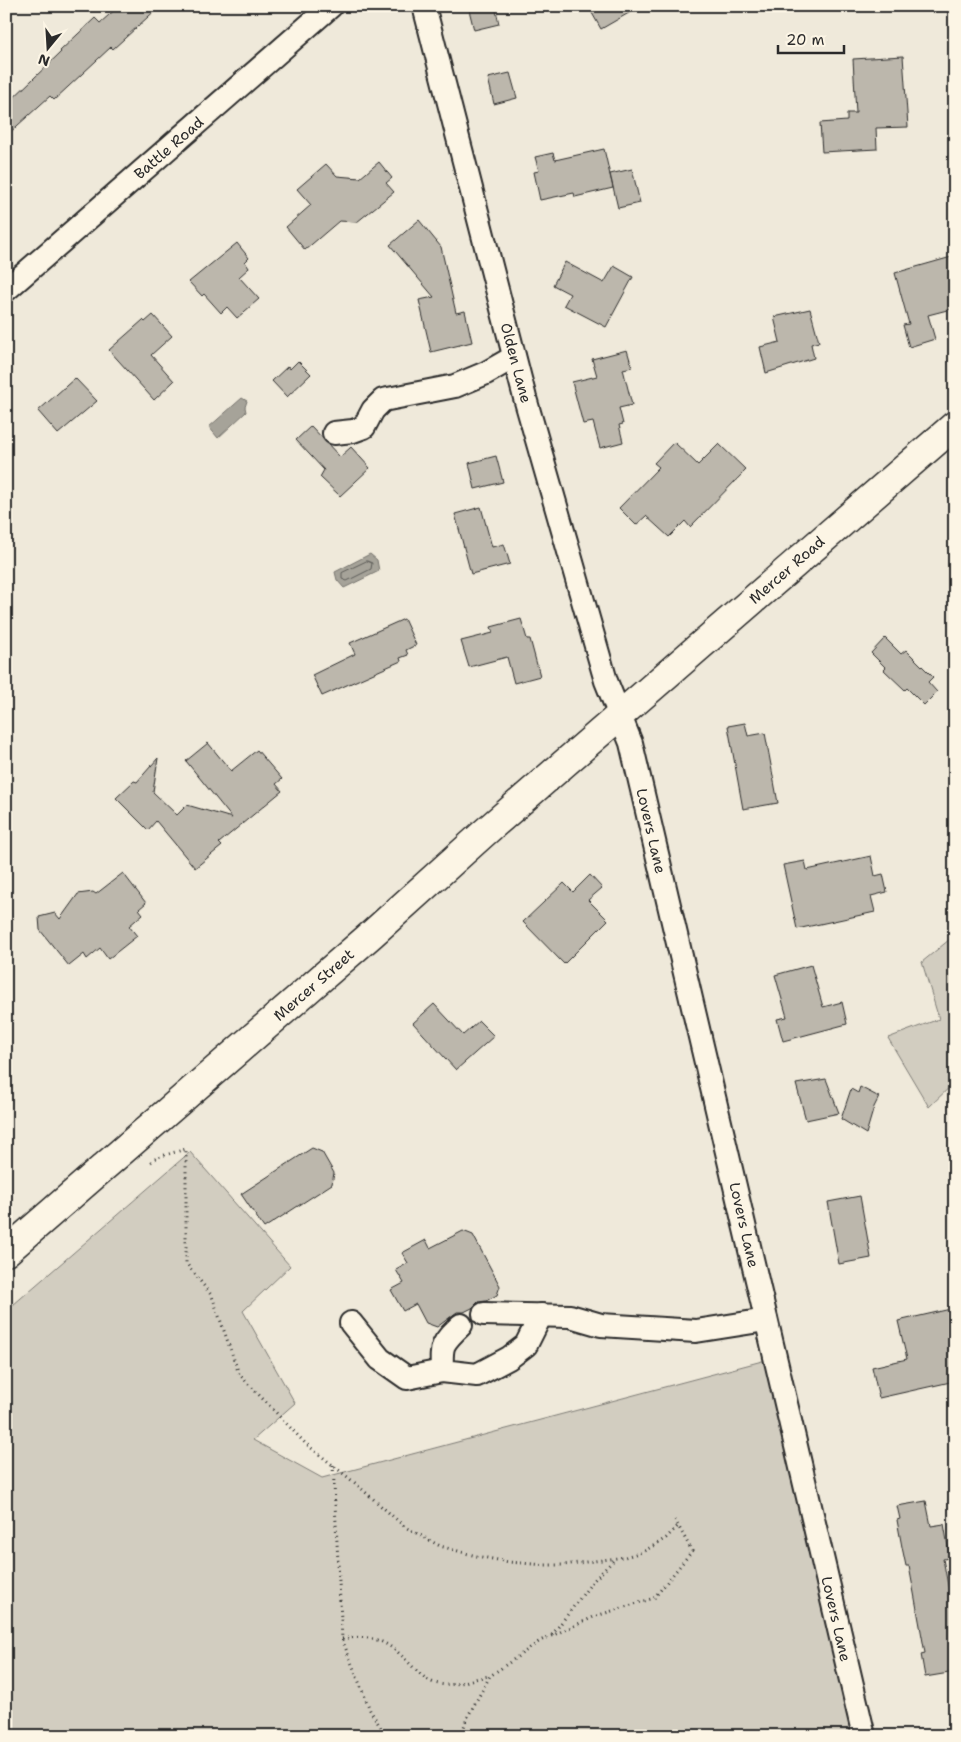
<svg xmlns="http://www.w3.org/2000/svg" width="961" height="1742" font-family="'Shantell Sans',sans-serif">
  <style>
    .green { fill: #d2cdc0; stroke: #7e7c76 }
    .water { fill: #a6a399; stroke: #75736d }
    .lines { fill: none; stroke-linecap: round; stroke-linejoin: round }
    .shore { stroke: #5c5b57; stroke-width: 1 }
    .building { fill: #bcb7ac; stroke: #2b2b2b }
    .minor-casing { stroke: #2b2b2b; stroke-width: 26 }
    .major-casing { stroke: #2b2b2b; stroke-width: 31 }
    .path { stroke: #2b2b2b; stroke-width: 3; stroke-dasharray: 1 4; stroke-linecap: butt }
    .minor { stroke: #fcf5e5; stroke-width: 22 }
    .major { stroke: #fcf5e5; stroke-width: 28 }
    .labels { text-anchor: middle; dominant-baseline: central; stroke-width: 5; stroke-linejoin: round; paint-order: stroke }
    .street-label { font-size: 15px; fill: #2b2b2b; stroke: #fcf5e5 }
  </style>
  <rect width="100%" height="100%" fill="#efe9da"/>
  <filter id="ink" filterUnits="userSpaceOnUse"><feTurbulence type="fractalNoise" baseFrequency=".02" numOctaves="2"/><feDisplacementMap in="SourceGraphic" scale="10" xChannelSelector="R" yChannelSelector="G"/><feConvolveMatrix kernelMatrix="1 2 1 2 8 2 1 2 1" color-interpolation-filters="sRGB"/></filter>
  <g filter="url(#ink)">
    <g class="green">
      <path d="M 955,935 L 955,1082 L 929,1107 L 888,1038 L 939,1019 L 922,962 Z"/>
      <path d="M 190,1152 L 290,1266 L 243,1311 L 295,1403 L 253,1440 L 322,1478 L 781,1356 L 867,1736 L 6,1736 L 6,1311 Z"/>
    </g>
    <g class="water">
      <path d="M 242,398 L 247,401 L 245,407 L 246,412 L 218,438 L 209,427 Z"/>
      <path d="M 370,554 L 377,560 L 379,571 L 344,588 L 337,580 L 335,572 Z"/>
    </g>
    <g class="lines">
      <path class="shore" d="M 367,561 L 372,563 L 371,569 L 347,581 L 342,579 L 342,573 Z"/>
    </g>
    <g class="building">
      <path d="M 119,6 L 160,6 L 113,49 L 111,47 L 54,100 L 50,96 L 6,136 L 6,105 L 61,52 L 60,51 L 95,18 L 100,23 Z"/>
      <path d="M 468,6 L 495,6 L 499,24 L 474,30 Z"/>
      <path d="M 588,6 L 641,6 L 601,29 Z"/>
      <path d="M 903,56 L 908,127 L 876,128 L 877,149 L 822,152 L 820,123 L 847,121 L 847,113 L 856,113 L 853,59 Z"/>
      <path d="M 510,73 L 517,98 L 494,104 L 488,78 Z"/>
      <path d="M 604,149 L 613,188 L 575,197 L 574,193 L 540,200 L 534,172 L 539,171 L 535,157 L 553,153 L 555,160 Z"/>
      <path d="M 379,162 L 392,178 L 386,183 L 394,192 L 357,222 L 339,221 L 305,250 L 286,227 L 311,205 L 297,189 L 326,164 L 337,176 L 360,178 Z"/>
      <path d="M 632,169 L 640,203 L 618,208 L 610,174 Z"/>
      <path d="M 419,220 L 441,247 L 456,313 L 465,311 L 472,342 L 431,352 L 419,300 L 434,297 L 390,245 Z"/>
      <path d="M 237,243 L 249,258 L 245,262 L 249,268 L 239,277 L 259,299 L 237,318 L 227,307 L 221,313 L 204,294 L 202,296 L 189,282 Z"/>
      <path d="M 955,256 L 955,308 L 928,315 L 935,339 L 909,347 L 903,325 L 909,324 L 895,273 Z"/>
      <path d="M 565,262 L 604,283 L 614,266 L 633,277 L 606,327 L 564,305 L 570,294 L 553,285 Z"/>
      <path d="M 810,309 L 819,342 L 811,344 L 814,358 L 766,373 L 760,347 L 780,342 L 774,317 Z"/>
      <path d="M 153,315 L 172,336 L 151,355 L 174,381 L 154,400 L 109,350 L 143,320 L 145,322 Z"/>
      <path d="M 627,350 L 632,367 L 623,369 L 632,405 L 619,408 L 623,424 L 619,425 L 623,442 L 600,448 L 593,422 L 583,424 L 572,382 L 597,376 L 592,359 Z"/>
      <path d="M 298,361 L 311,374 L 287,397 L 272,381 L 288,366 L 290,369 Z"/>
      <path d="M 75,378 L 97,401 L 58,434 L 38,411 Z"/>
      <path d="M 311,426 L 340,457 L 351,447 L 370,468 L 340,496 L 320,477 L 324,470 L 296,440 Z"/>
      <path d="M 674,442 L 698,465 L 719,444 L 746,470 L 690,527 L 685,521 L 669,537 L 646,516 L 636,525 L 619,508 L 659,467 L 654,463 Z"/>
      <path d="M 496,456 L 503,482 L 475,489 L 469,463 Z"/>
      <path d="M 481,507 L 492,547 L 504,544 L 510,564 L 471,574 L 455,514 Z"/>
      <path d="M 404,619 L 416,645 L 406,650 L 408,655 L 400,658 L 401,661 L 322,696 L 312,675 L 355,654 L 350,643 Z"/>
      <path d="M 521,619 L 527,639 L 530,639 L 540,676 L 514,683 L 507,657 L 469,667 L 461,641 L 493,633 L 491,627 Z"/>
      <path d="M 885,638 L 901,654 L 906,650 L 933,677 L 928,682 L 937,692 L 924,705 L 907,688 L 905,690 L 884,670 L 886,668 L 871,653 Z"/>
      <path d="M 745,723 L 748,736 L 765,733 L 778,803 L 743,809 L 728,726 Z"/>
      <path d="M 208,743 L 231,771 L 257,750 L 282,779 L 276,784 L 282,791 L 219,843 L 222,846 L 195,868 L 156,821 L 148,830 L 116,798 L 134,781 L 137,782 L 158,758 L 153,792 L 177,815 L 187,805 L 232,818 L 186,761 Z"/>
      <path d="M 871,856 L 875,876 L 883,874 L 887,892 L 871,896 L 875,912 L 797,929 L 783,865 L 805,861 L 807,870 Z"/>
      <path d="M 123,873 L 146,903 L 139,909 L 143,914 L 129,926 L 137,936 L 108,959 L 100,948 L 87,959 L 84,954 L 69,966 L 40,930 L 39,917 L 55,913 L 60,919 L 78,894 L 93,892 L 96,894 Z"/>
      <path d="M 590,875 L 602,888 L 588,900 L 608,920 L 564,964 L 523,922 L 564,883 L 573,892 Z"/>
      <path d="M 811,965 L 823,1007 L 842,1002 L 847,1024 L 783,1041 L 777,1019 L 787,1017 L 775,975 Z"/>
      <path d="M 434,1004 L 463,1035 L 479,1021 L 494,1036 L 456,1070 L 413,1023 Z"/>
      <path d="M 826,1079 L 839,1113 L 806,1120 L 796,1084 Z"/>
      <path d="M 860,1087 L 879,1097 L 874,1107 L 866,1134 L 841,1119 L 851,1089 L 858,1093 Z"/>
      <path d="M 312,1148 L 322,1152 L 334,1173 L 332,1184 L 264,1228 L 241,1194 Z"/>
      <path d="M 860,1196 L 871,1258 L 839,1264 L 828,1202 Z"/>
      <path d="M 463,1231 L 473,1235 L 500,1286 L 497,1295 L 486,1301 L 478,1302 L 472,1308 L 464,1312 L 457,1312 L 437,1327 L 426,1323 L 416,1304 L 403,1311 L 391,1290 L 404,1283 L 396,1270 L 408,1263 L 402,1253 L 426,1240 L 430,1248 Z"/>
      <path d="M 955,1308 L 955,1381 L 879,1398 L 872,1367 L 907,1359 L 898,1321 Z"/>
      <path d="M 926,1501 L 931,1526 L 944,1524 L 950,1558 L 943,1559 L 955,1622 L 955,1672 L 925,1677 L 921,1654 L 925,1653 L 909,1566 L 906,1566 L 902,1547 L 897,1520 L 900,1519 L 897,1506 Z"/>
    </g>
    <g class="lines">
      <defs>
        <g id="minor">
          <path d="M 424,6 L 525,398 L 606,681 L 631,743 L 864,1736"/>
          <path d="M 6,290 L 331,6"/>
          <path d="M 334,433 L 353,431 L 364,427 L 373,410 L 383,400 L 455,386 L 486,373 L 514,357"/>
          <path d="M 484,1314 L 570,1316 L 601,1325 L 696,1331 L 766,1320"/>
          <path d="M 351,1323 L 380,1359 L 407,1378 L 442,1371"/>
          <path d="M 461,1325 C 441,1344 441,1345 442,1371 L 477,1375 L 509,1358 L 526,1345 L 541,1315"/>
        </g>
        <path id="major" d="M 6,1252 L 372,934 L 484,833 L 955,425"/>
      </defs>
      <use href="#minor" class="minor-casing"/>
      <use href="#major" class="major-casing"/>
      <g class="path">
        <path d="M 151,1162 L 158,1157 L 186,1149 L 186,1263 L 212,1296 L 239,1374 L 305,1443 L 355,1483 L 405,1527 L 440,1546 L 476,1556 L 509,1562 L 545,1565 L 563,1565 L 625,1557 L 642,1552 L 655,1545 L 666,1538 L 678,1526"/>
        <path d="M 333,1465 L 342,1639 L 370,1710 L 386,1736"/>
        <path d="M 552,1635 L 593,1581 L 615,1559"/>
        <path d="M 342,1639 C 371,1634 387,1640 408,1662 C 415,1669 423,1678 432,1682 C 453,1690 470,1678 490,1676"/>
        <path d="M 461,1736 L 467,1718 L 490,1676 L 540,1641 L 596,1616 L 654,1598 L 692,1551 L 675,1520"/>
      </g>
      <use href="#minor" class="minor"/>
      <use href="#major" class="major"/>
    </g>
  </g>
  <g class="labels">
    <g class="street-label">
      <text transform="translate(169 148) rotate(-41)">Battle Road</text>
      <text transform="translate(516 363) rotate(75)">Olden Lane</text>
      <text transform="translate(787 570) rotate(-41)">Mercer Road</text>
      <text transform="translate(651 831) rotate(77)">Lovers Lane</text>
      <text transform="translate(314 985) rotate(-41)">Mercer Street</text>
      <text transform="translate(744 1225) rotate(77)">Lovers Lane</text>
      <text transform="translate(836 1619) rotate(77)">Lovers Lane</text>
    </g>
  </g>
  <rect width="961" height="1742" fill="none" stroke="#fcf5e5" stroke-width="25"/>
  <rect x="12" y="12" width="936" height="1717" fill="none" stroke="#2b2b2b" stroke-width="2" filter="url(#ink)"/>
  <g transform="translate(48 48) rotate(198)" stroke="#fcf5e5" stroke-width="4" paint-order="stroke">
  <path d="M0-4L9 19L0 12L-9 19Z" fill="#2b2b2b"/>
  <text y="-8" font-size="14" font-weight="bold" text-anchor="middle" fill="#2b2b2b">N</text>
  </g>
  <path d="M778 45v8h66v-8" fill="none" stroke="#2b2b2b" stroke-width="2.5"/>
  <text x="786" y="45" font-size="15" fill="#2b2b2b" stroke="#fcf5e5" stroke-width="4" paint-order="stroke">20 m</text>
</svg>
